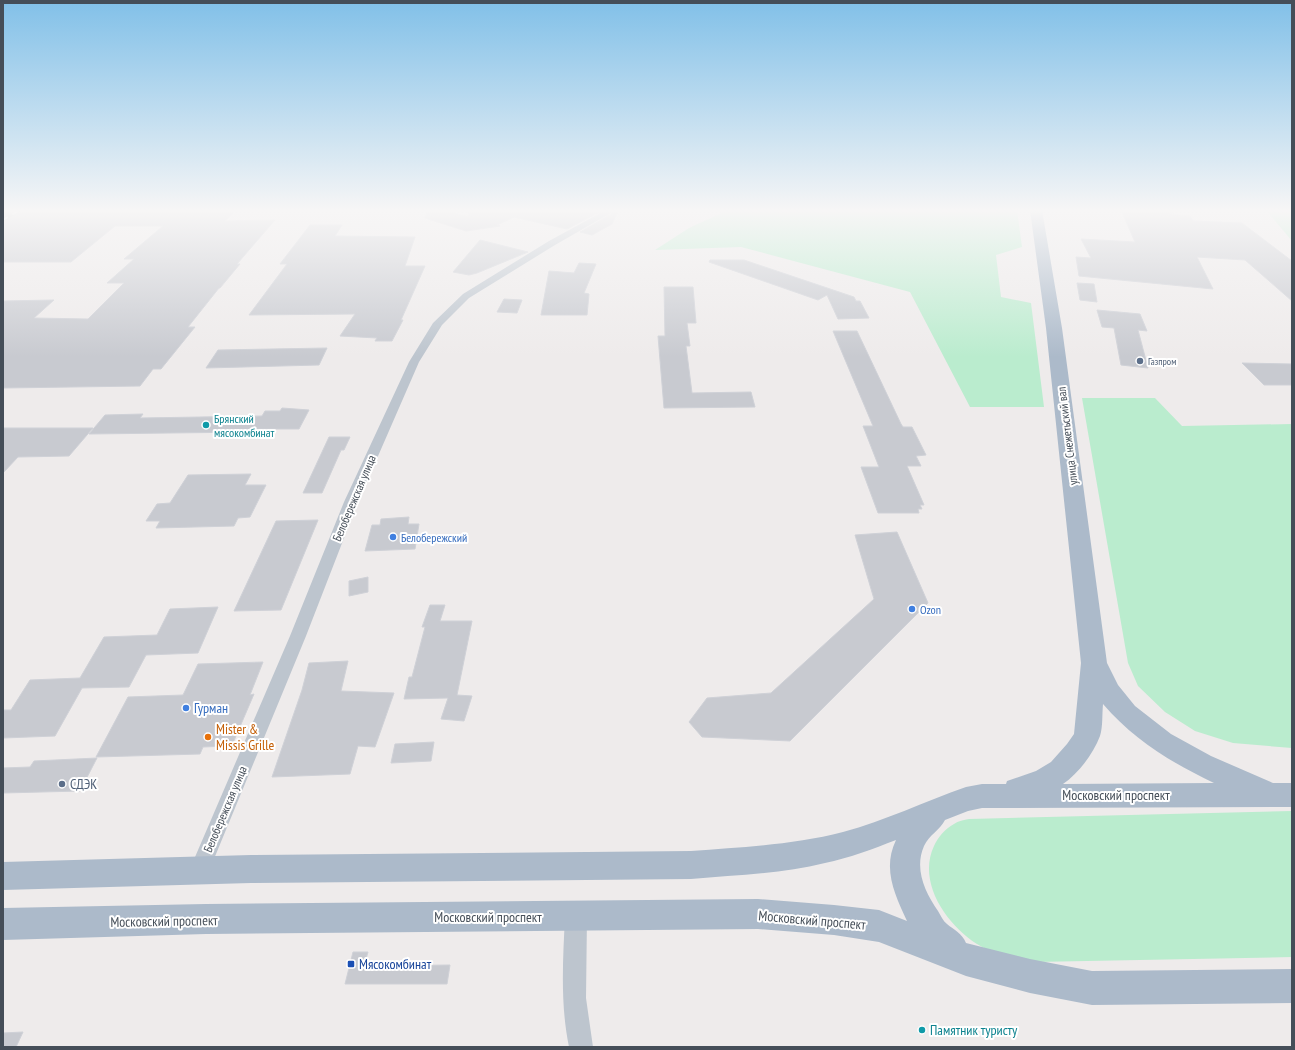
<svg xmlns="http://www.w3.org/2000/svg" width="1295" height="1050" font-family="'PT Sans Narrow',sans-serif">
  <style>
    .green { fill: #baecce }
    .building { fill: #c8cad0; stroke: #cfd1d7 }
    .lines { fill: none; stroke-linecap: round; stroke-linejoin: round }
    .street { fill: #bdc5ce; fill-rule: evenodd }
    .primary { fill: #acbaca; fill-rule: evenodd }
    .rail-casing { stroke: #aeb1b6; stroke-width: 3 }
    .rail { stroke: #fff; stroke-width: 2; stroke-dasharray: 5.5; stroke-linecap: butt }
    .service-dot { fill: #5c6f8a; stroke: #fff; stroke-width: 1.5 }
    .culture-dot { fill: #0f9aa8; stroke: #fff; stroke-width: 1.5 }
    .shop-dot { fill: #3f7fe0; stroke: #fff; stroke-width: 1.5 }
    .food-dot { fill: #e8710a; stroke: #fff; stroke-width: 1.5 }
    .transit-dot { fill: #1a4fb4; stroke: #fff; stroke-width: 1.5 }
    .labels { text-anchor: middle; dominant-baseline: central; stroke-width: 4; stroke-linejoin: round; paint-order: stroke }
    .far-service-label { font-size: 10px; fill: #4e5e75; stroke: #fff; text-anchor: start }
    .culture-label { font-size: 12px; fill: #0d838f; stroke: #fff; text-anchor: start }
    .street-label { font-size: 12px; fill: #454e58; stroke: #fff }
    .shop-label { font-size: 12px; fill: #366cbe; stroke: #fff; text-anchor: start }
    .near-shop-label { font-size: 14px; fill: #366cbe; stroke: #fff; text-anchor: start }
    .near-food-label { font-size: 14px; fill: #c56008; stroke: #fff; text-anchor: start }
    .near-service-label { font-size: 14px; fill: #4e5e75; stroke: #fff; text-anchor: start }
    .near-street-label { font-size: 14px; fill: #454e58; stroke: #fff }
    .near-transit-label { font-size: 14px; fill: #164399; stroke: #fff; text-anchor: start }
    .near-culture-label { font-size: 14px; fill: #0d838f; stroke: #fff; text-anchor: start }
  </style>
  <rect width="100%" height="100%" fill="#eeebeb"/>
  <g class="green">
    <path d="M 728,210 L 1017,210 L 1022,247 L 996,255 L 1001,297 L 1031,303 L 1044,407 L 970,407 L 910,292 L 741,247 L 655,250 L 689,228 Z"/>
    <path d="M 1266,210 L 1292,210 L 1292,241 Z"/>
    <path d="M 1082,398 L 1155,398 L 1182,426 L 1292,424 L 1292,748 L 1233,743 L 1195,731 L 1165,712 L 1138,686 L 1128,663 Z"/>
    <path d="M 1292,811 L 1292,957 L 1034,962 C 1014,959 994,955 977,944 C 946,924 917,882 934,846 C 938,837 945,829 954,824 C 958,821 964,820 969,819 Z"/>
  </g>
  <g class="building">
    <path d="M 3,210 L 236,210 L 225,221 L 275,220 L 237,264 L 240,264 L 220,288 L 219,288 L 188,327 L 195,327 L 161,369 L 153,369 L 140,386 L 3,388 L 3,301 L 54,300 L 34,318 L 88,319 L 124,283 L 107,283 L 134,259 L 124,259 L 163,226 L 115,226 L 71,262 L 3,262 Z"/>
    <path d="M 427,210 L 444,210 L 468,217 L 469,210 L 603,210 L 567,229 L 514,217 L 497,225 L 500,226 L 466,231 L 425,218 Z"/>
    <path d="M 1121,210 L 1169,210 L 1171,214 L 1190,216 L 1193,221 L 1242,223 L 1292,261 L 1292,301 L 1245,260 L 1197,257 L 1213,289 L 1079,276 L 1076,257 L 1091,258 L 1081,239 L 1135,242 Z"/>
    <path d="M 615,212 L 617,213 L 612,224 L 592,235 L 580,232 Z"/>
    <path d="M 310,225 L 342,225 L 335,236 L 415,237 L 405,266 L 425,266 L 401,320 L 403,320 L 392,341 L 375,341 L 377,338 L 340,336 L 355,314 L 249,315 L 287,264 L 280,264 Z"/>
    <path d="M 480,240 L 528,252 L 477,273 L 469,275 L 453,272 Z"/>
    <path d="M 710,260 L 744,260 L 854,297 L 856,301 L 860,301 L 869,318 L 838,319 L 827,295 L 818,300 L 709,262 Z"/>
    <path d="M 579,263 L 596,264 L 584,293 L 589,294 L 587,315 L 541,315 L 549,271 L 574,273 Z"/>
    <path d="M 1077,283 L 1094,284 L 1097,302 L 1080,300 Z"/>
    <path d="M 664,287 L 693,287 L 696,323 L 687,323 L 690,346 L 686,346 L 692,393 L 751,392 L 755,407 L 664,408 L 658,336 L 665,336 Z"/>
    <path d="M 504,299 L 522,300 L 517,313 L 497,312 Z"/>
    <path d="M 1097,310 L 1140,314 L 1147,331 L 1138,330 L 1148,368 L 1121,365 L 1114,328 L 1102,327 Z"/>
    <path d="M 833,331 L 857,331 L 901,424 L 903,427 L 912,427 L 926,455 L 916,456 L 921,466 L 907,466 L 924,505 L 920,505 L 922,509 L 918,509 L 919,513 L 878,513 L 861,467 L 879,467 L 863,426 L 873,426 Z"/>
    <path d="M 327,348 L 319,365 L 206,368 L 218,350 Z"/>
    <path d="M 1242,363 L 1292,364 L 1292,385 L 1264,385 Z"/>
    <path d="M 282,408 L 309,410 L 299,429 L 251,429 L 250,432 L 89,434 L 105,415 L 143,414 L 140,418 L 262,416 L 265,411 L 280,411 Z"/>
    <path d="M 3,428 L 93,428 L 69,456 L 18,457 L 3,473 Z"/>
    <path d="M 329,437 L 350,437 L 344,450 L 341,450 L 322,493 L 303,493 Z"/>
    <path d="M 251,474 L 245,485 L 266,485 L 250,517 L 238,518 L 234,526 L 156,528 L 160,521 L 146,521 L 157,504 L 170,503 L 188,475 Z"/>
    <path d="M 409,517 L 408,524 L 419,524 L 415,549 L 365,551 L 372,525 L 380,525 L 381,519 Z"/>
    <path d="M 318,520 L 281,610 L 234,611 L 276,521 Z"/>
    <path d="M 897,532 L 928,603 L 790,741 L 702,737 L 689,722 L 707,698 L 771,693 L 874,599 L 855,535 Z"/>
    <path d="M 368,577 L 368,592 L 349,596 L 349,581 Z"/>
    <path d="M 430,605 L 445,605 L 440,621 L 472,621 L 457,695 L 472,696 L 464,721 L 441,719 L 448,698 L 404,699 L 409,677 L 412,677 L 425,627 L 422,627 Z"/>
    <path d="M 218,607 L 198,653 L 146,655 L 129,687 L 82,688 L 55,736 L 3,738 L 3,710 L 11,710 L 30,680 L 80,678 L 104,637 L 157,635 L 170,609 Z"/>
    <path d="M 348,661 L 341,691 L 394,693 L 375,747 L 358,746 L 350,774 L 272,777 L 302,690 L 309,663 Z"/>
    <path d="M 263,662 L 250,695 L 254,694 L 233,743 L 227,746 L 203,747 L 200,754 L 96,757 L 128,697 L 183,695 L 198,664 Z"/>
    <path d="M 434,742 L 431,761 L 391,763 L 395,744 Z"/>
    <path d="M 97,758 L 80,791 L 3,793 L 3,768 L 30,767 L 34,761 Z"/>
    <path d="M 353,952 L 368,952 L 364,966 L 450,965 L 447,984 L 345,984 Z"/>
    <path d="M 23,1032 L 16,1047 L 3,1047 L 3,1033 Z"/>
  </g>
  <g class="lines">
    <g class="street">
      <path d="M 606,210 L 616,210 L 555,245 L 469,298 L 442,325 L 419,362 L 358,502 L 306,636 L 209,871 L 206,878 L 199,880 L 192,878 L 189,871 L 290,636 L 344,502 L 409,362 L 433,323 L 463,294 L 549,241 Z"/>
      <path d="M 576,906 L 584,909 L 587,916 L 586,998 L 593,1047 L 569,1047 C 560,1003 563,960 565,916 L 568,909 Z"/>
    </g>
    <path class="primary" d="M 1030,210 L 1042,210 L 1062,328 L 1107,663 L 1118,685 L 1135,706 L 1171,734 L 1211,756 L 1273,783 L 1292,783 L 1292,807 L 982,808 L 968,811 L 945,820 C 940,830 929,835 924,846 C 914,869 925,892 938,911 C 941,916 943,921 947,924 C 954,930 962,933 966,943 L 1030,959 L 1092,971 L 1292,969 L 1292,1003 L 1092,1005 L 1030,993 L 966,976 L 879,942 L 834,935 L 758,929 L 206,934 L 3,940 L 3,908 L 206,904 L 758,899 L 834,905 L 879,910 L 907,921 C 895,895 882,869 896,840 C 873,849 849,858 825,863 C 782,874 736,875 691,879 L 251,883 L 3,890 L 3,862 L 251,855 L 691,851 C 742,847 793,845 843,832 C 885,821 925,801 966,787 L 982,784 L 1006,784 L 1007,781 L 1036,771 L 1051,762 L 1067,744 L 1074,734 L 1081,663 L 1046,328 ZM 1103,704 C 1134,740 1172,763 1214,783 L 1063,784 C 1079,773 1093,754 1100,736 C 1103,727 1102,714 1103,704 Z"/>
    <defs>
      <path id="rail" d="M 3,220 L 20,210"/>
    </defs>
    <use href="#rail" class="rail-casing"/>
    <use href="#rail" class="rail"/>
  </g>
  <linearGradient id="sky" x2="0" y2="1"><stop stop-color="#81c0e8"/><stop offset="0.59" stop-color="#f7f6f6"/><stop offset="1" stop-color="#f7f6f6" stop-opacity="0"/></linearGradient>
  <rect width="1295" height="357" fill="url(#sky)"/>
  <g class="service-dot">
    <circle cx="1140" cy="361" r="4"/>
    <circle cx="62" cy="784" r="4"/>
  </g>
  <g class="culture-dot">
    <circle cx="206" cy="425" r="4"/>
    <circle cx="922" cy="1030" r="4"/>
  </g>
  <g class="shop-dot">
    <circle cx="393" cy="537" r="4"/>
    <circle cx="912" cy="609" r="4"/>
    <circle cx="186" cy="708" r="4"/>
  </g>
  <circle class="food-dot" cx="208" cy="737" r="4"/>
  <rect class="transit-dot" x="347" y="960" width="8" height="8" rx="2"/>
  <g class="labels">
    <g class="far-service-label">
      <text x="1148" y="361">Газпром</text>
    </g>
    <g class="culture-label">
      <text x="214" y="418">Брянский<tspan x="214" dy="14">мясокомбинат</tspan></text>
    </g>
    <g class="street-label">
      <text transform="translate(1067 436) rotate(-97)">улица Снежетьский вал</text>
      <text transform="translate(354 498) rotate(-67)">Белобережская улица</text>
      <text transform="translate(225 809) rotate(-67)">Белобережская улица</text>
    </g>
    <g class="shop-label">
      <text x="401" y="537">Белобережский</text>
      <text x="920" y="609">Ozon</text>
    </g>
    <g class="near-shop-label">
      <text x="194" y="708">Гурман</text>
    </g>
    <g class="near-food-label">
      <text x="216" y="729">Mister &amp;<tspan x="216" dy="16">Missis Grille</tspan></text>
    </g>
    <g class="near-service-label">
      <text x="70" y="784">СДЭК</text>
    </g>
    <g class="near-street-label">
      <text x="1116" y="795">Московский проспект</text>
      <text x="488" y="917">Московский проспект</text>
      <text transform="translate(812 920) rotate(5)">Московский проспект</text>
      <text transform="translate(164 921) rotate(-1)">Московский проспект</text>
    </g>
    <g class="near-transit-label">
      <text x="359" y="964">Мясокомбинат</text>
    </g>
    <g class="near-culture-label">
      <text x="930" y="1030">Памятник туристу</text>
    </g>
  </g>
  <rect width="1295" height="1050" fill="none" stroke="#454e58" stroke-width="8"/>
</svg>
